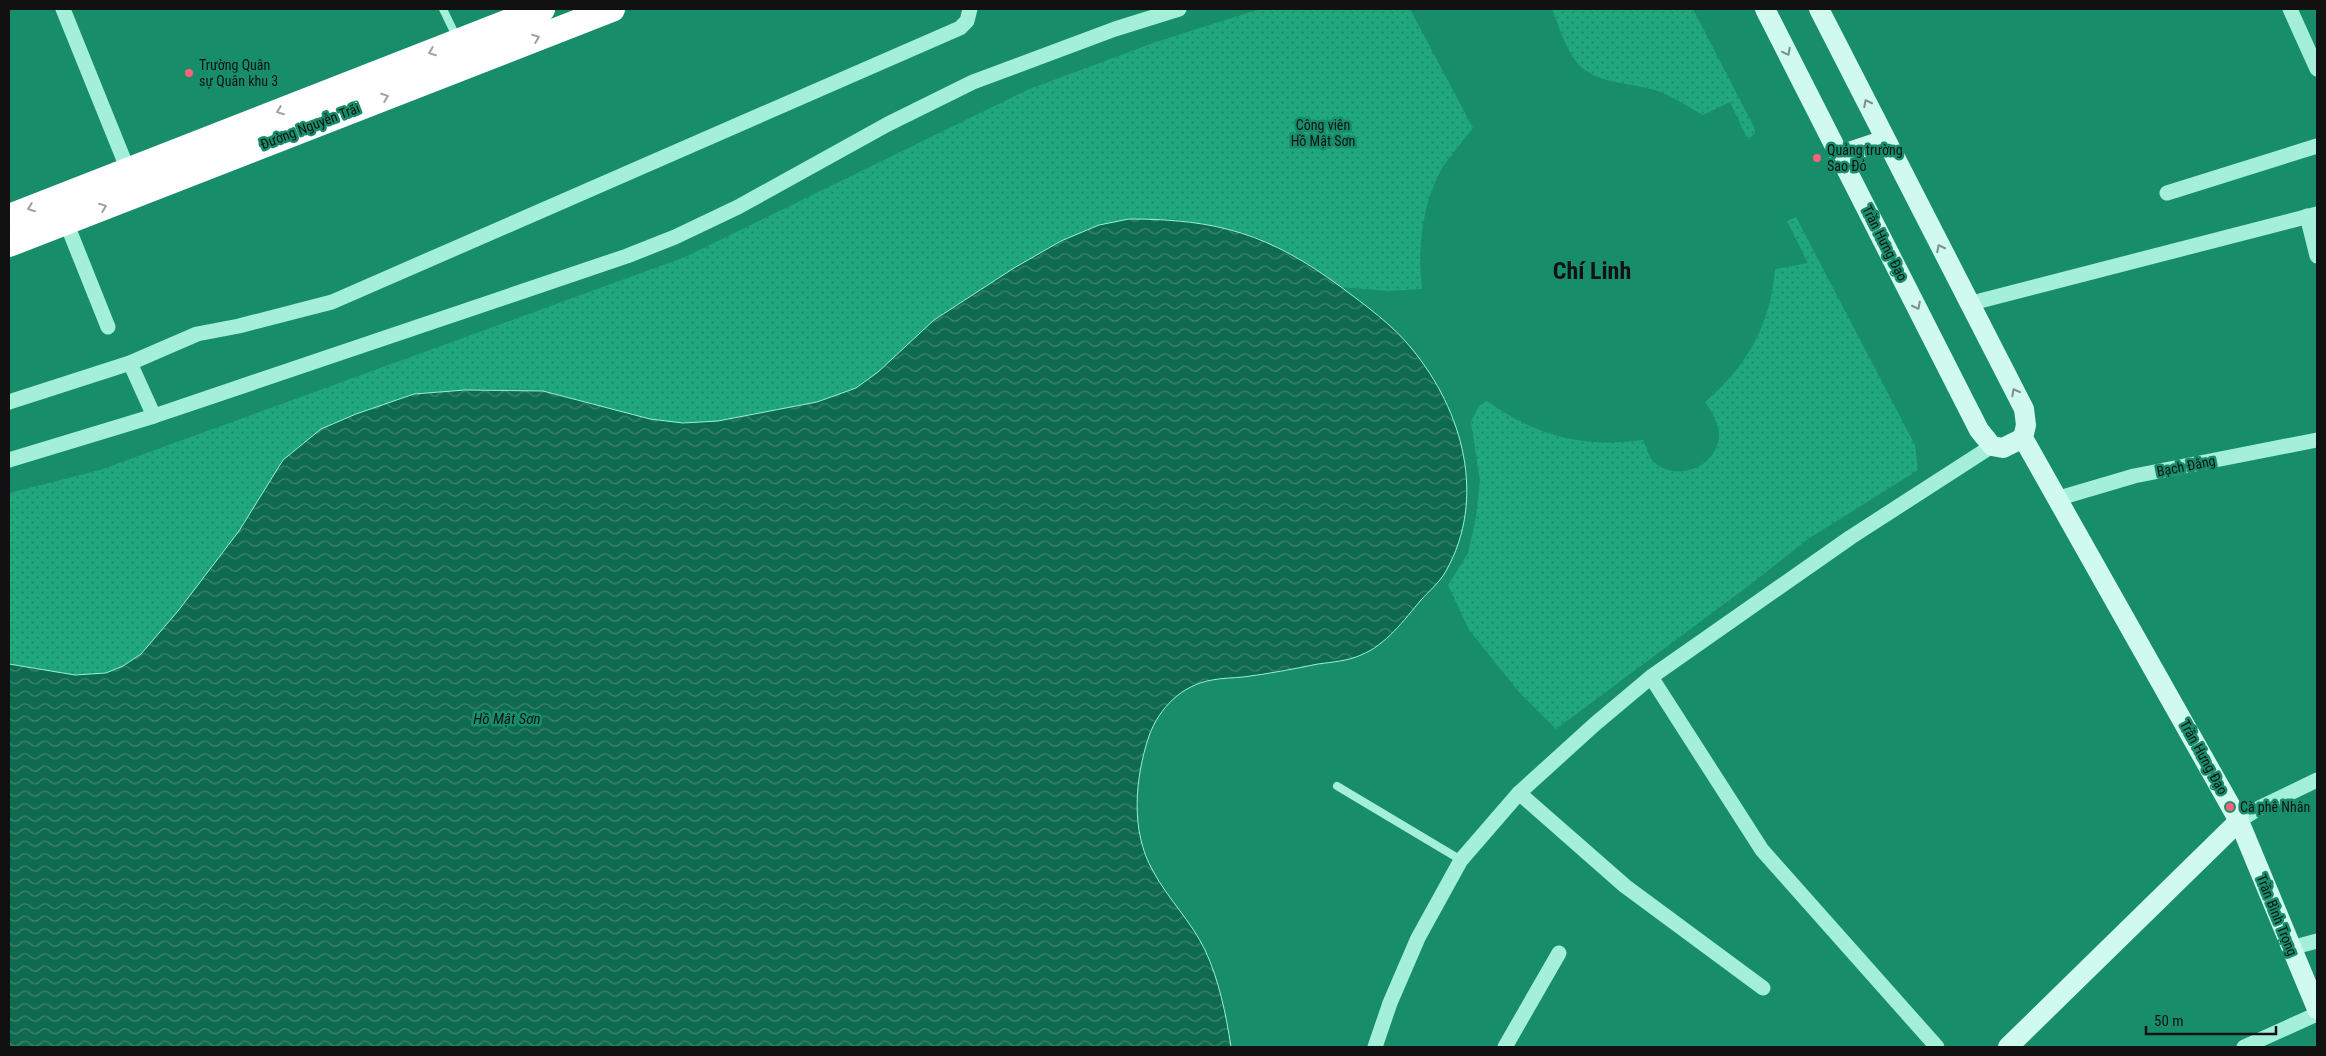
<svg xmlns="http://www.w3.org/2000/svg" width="2326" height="1056" font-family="'Roboto Condensed',sans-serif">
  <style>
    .park { fill: url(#park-dots) }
    .water { fill: url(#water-waves); stroke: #95f2d3 }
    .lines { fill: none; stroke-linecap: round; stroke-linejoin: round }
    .lane { stroke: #a3efd7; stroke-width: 8 }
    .street { stroke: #a3efd7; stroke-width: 15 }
    .secondary { stroke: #d0faee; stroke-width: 20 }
    .highway { stroke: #fff; stroke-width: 26 }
    .oneway { stroke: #a0a0a0 }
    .oneway2 { stroke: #7a918b }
    .poi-dot { fill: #ff617a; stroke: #178e69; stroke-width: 2 }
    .labels { text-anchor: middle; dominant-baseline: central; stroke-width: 5; stroke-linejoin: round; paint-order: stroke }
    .poi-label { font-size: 14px; fill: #111; stroke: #178e69; text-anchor: start }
    .park-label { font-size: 14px; fill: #111; stroke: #178e69 }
    .street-label { font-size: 14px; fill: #111; stroke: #178e69 }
    .water-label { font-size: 15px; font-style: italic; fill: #111; stroke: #178e69 }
    .town-label { font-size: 24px; font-weight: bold; fill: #111; stroke: #178e69 }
  </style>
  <defs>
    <pattern id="park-dots" width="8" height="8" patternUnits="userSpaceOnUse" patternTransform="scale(1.25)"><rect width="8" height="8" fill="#20a77c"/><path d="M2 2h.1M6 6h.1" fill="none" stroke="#1b8764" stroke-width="1.8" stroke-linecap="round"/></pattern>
    <pattern id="water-waves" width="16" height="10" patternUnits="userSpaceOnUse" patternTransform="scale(1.25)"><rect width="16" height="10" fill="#0f6b50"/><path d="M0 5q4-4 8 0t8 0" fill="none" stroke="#42826f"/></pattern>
  </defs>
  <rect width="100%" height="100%" fill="#178e69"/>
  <g class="park">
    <path d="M 1260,9 L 1410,9 L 1473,128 C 1463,141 1453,153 1444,165 C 1422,201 1417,249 1422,289 L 1389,291 L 1340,287 L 1298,258 L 1261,239 L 1227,228 L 1173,219 L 1099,225 L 1061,241 L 1014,268 L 934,320 L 878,372 L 856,388 L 817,402 L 718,421 L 683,423 L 650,419 L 543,391 L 321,429 L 283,460 L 239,531 L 178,611 L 141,654 L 123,666 L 106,673 L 75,675 L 9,664 L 9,493 L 100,470 L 685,257 L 1027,90 L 1156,42 Z"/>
    <path d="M 1552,9 L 1693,9 L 1754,127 L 1755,133 L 1748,140 L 1730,102 L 1703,115 C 1691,109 1679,100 1667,95 C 1639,81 1599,87 1578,64 C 1566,50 1559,26 1552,9 Z"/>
    <path d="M 1796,217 L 1915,445 L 1918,470 L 1808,539 L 1751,584 L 1556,729 L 1519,692 L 1469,630 L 1448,585 L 1468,553 L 1476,517 L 1480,481 L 1471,422 L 1479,406 L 1487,401 C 1536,436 1583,448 1643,440 C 1646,446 1648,456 1653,461 C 1675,483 1715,468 1719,438 C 1720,424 1712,412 1705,402 C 1746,368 1771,324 1775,269 L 1808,263 L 1787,221 Z"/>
  </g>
  <path class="water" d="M 1129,219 C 1218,219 1269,234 1341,287 C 1365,305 1393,325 1412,349 C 1463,411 1487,498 1446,571 C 1440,582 1429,591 1421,600 C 1404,620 1386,645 1361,655 C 1348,661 1332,662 1318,664 C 1293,669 1268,674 1243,677 C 1233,678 1222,678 1212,680 C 1182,685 1159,708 1149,736 C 1135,778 1130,831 1153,871 C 1168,899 1191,921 1205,950 C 1219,980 1226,1014 1231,1047 L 9,1047 L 9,664 L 75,675 L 106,673 L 123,666 L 141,654 L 178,611 L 239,531 L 283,460 L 321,429 L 356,414 L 414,394 L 465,390 L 543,391 L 650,419 L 683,423 L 718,421 L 817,402 L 856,388 L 878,372 L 934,320 L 1014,268 L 1061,241 L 1099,225 Z"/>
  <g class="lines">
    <g class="lane">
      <path d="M 443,9 L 457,38"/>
      <path d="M 1337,786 L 1461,860"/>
    </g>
    <g class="street">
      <path d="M 63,9 L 128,170"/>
      <path d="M 2290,9 L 2317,69"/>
      <path d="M 2167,193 L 2317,146"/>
      <path d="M 2307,216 L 2317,256"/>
      <path d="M 66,222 L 108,327"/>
      <path d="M 1968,304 L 2317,214"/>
      <path d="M 130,363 L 154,416"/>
      <path d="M 9,402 L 130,363 L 197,334 L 239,326 L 332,302 L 960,28 L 967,21 L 970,9"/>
      <path d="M 9,460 L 154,416 L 627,256 L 675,237 L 738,207 L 888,124 L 973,82 L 1115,29 L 1179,9"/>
      <path d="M 2056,499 L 2134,476 L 2317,440"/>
      <path d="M 1651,677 L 1762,850 L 1937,1047"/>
      <path d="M 1519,793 L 1625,886 L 1763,988"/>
      <path d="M 2239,821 L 2259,808 L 2317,780"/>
      <path d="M 2291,948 L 2317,941"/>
      <path d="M 1375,1047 L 1390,1003 L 1418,938 L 1461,860 L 1519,793 L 1595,724 L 1651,677 L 1851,537 L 1992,446"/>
      <path d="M 1505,1047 L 1559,953"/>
      <path d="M 2244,1047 L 2317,1014"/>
    </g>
    <g class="secondary">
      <path d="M 1765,9 L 1979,430 L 1992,446 L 2003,448 L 2023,438"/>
      <path d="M 1819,9 L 2024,409 L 2026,425 L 2023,438 L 2239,821 L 2317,1009"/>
      <path d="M 1840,155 L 1885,140"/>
      <path d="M 2008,1047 L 2239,821"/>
    </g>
    <g class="highway">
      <path d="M 9,217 L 542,9"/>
      <path d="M 9,244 L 612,9"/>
    </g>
  </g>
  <defs><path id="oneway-chevron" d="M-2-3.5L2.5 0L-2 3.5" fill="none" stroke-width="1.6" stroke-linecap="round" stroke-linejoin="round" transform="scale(1.25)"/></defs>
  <g class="oneway">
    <use href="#oneway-chevron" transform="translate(536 38) rotate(-21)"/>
    <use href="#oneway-chevron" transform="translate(432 52) rotate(159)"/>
    <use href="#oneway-chevron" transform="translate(385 97) rotate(-21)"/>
    <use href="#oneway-chevron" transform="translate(280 111) rotate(159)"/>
    <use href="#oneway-chevron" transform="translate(103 207) rotate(-21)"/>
    <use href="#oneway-chevron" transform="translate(31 208) rotate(159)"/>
  </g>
  <g class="oneway2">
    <use href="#oneway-chevron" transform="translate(1787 52) rotate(63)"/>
    <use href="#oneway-chevron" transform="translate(1867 103) rotate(-117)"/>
    <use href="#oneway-chevron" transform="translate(1940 248) rotate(-117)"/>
    <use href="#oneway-chevron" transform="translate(1917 306) rotate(63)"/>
    <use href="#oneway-chevron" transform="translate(2015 392) rotate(-118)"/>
  </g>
  <g class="poi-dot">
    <circle cx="189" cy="73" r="5"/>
    <circle cx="1817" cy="158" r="5"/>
    <circle cx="2230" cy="807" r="5"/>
  </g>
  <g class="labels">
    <g class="poi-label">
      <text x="199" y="65">Trường Quân<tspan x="199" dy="16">sự Quân khu 3</tspan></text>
      <text x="1827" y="150">Quảng trường<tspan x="1827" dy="16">Sao Đỏ</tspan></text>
      <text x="2240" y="807">Cà phê Nhân</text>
    </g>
    <g class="park-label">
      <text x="1323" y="125">Công viên<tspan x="1323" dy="16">Hồ Mật Sơn</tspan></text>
    </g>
    <g class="street-label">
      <text transform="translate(310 126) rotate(-21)">Đường Nguyễn Trãi</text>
      <text transform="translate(1885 243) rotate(63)">Trần Hưng Đạo</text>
      <text transform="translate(2186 466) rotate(-11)">Bạch Đằng</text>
      <text transform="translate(2204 757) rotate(61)">Trần Hưng Đạo</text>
      <text transform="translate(2277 915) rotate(68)">Trần Bình Trọng</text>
    </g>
    <g class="water-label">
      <text x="507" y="719">Hồ Mật Sơn</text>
    </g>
    <g class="town-label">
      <text x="1592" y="271">Chí Linh</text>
    </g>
  </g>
  <rect width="2326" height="1056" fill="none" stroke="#111111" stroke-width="20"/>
  <path d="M2146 1026v8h130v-8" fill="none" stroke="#111111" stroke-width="2.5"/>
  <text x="2154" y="1026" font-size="15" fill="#111111" stroke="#178e69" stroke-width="4" paint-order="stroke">50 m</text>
</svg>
